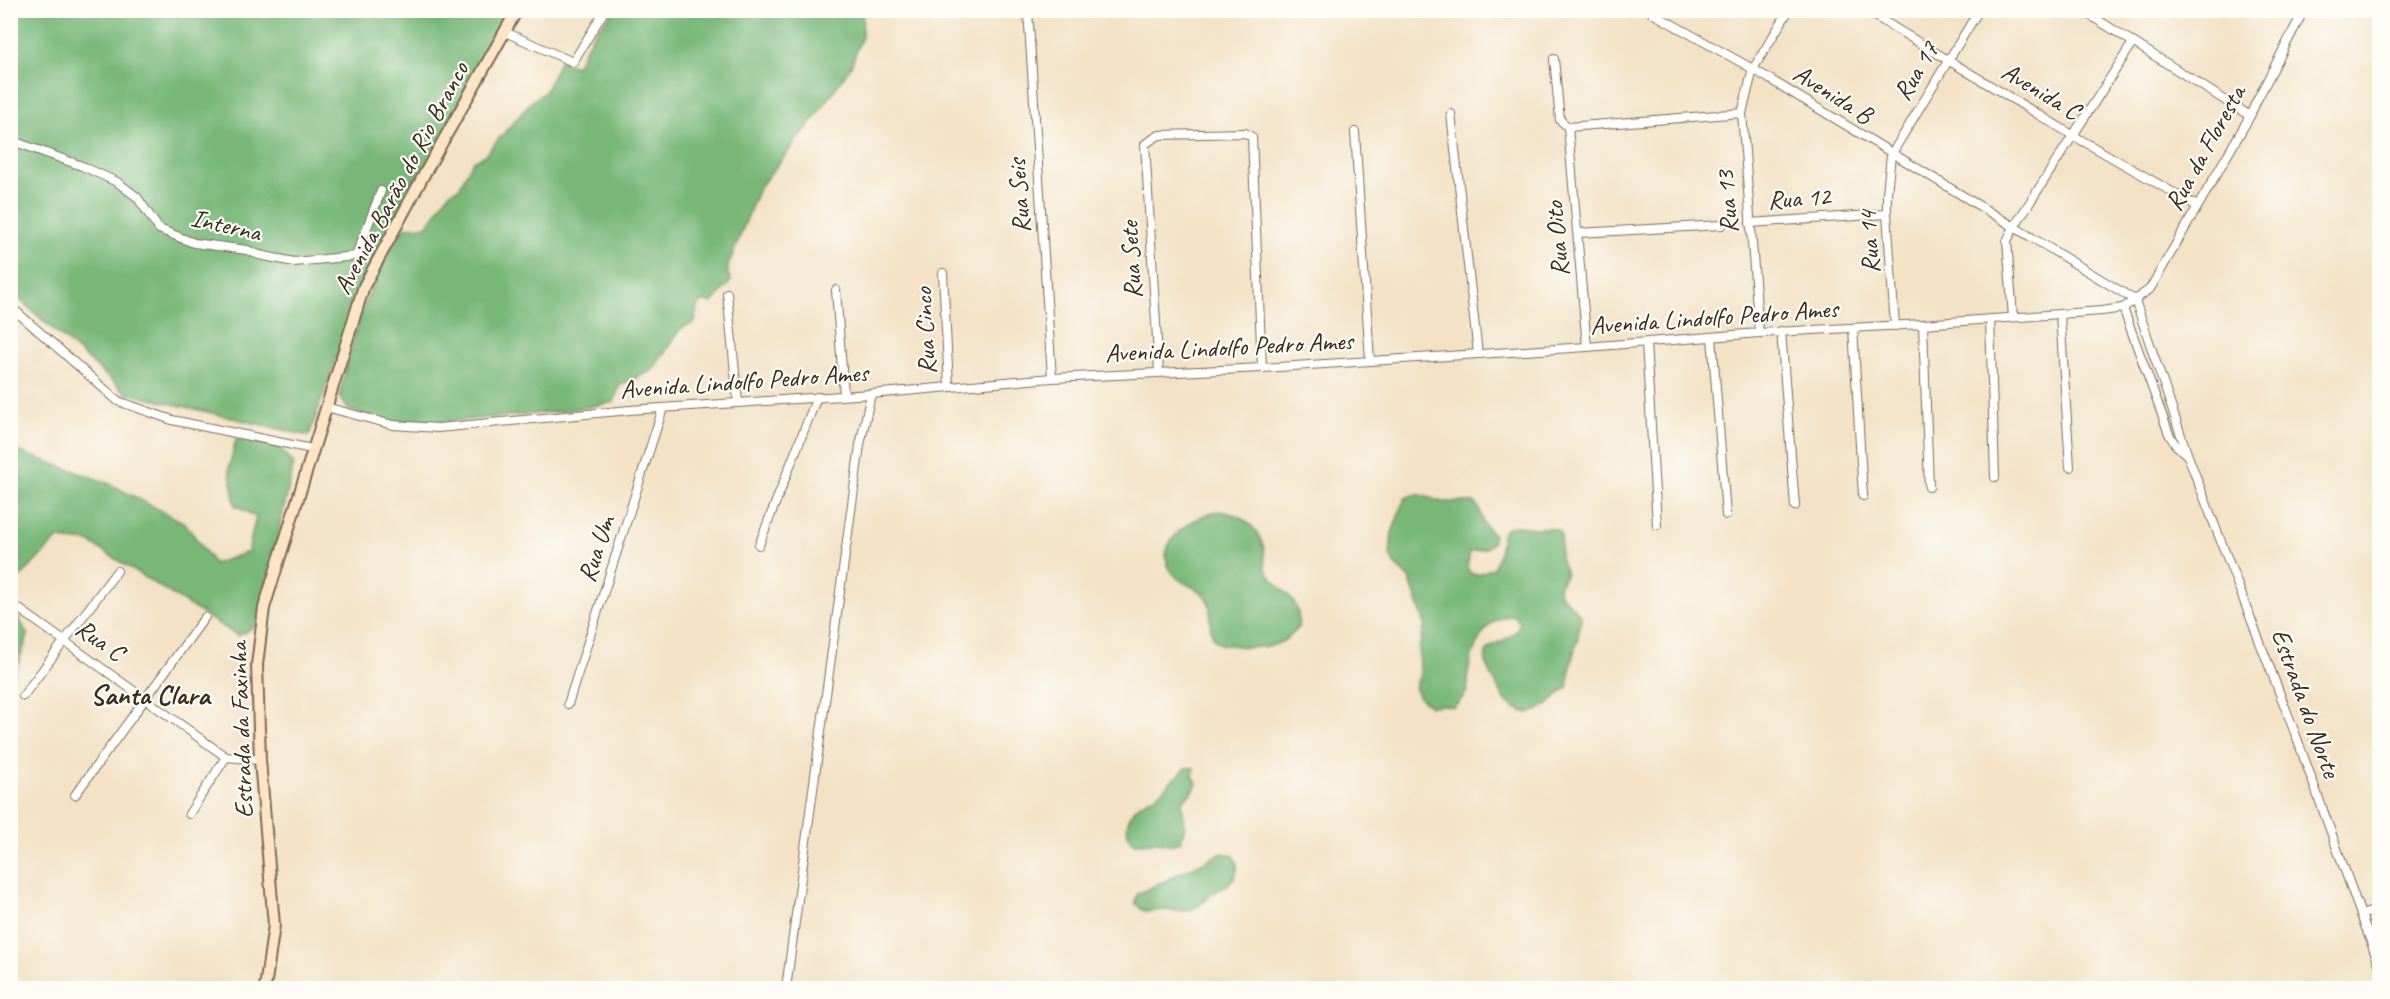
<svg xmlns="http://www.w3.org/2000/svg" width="2390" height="999" font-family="Caveat,sans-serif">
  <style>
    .forest { fill: #78b778; stroke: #5a704b; stroke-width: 1.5 }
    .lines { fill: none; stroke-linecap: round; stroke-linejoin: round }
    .street-casing { stroke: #7b6a58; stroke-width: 10 }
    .secondary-casing { stroke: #7b6a58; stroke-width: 14 }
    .street { stroke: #fff; stroke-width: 8 }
    .secondary { stroke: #fde5c5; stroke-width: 10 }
    .labels { text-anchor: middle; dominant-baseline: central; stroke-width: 4.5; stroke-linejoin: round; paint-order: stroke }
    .street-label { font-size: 26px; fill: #3b2a1e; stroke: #fdfcf7 }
    .quarter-label { font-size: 28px; font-weight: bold; fill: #3b2a1e; stroke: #fdfcf7 }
  </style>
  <rect width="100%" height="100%" fill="#fdfcf7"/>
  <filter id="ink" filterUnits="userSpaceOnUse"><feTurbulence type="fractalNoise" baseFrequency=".0167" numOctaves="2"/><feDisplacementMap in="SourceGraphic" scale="12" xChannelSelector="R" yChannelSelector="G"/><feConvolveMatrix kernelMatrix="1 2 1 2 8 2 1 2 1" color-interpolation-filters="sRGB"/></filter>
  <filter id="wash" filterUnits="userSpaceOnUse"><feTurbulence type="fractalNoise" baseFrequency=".008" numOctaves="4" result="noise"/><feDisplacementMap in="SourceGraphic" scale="24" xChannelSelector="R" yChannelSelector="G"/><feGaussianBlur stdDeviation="1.35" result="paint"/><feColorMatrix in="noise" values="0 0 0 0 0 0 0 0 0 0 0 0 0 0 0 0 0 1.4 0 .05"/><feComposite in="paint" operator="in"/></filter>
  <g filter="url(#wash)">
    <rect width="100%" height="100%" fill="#f3e2c5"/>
    <g class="forest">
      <path d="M 10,11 L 515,11 L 362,284 L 309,436 L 126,393 L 20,300 L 10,270 Z"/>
      <path d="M 614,11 L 863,11 L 862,36 L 851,66 L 817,115 L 759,188 L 728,266 L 728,274 L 731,281 L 712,303 L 703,302 L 697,306 L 695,322 L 680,329 L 653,370 L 619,386 L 614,402 L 567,411 L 420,424 L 376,419 L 349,410 L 339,397 C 352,337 369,277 405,227 L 427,226 L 449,193 L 459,188 L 473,161 L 484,156 L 532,101 L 545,92 L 560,60 L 576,66 L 594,33 Z"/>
      <path d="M 236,439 L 279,447 L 294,464 L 257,625 L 238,636 L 89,542 L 57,539 L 11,587 L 11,449 L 108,483 L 185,523 L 214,564 L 248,552 L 256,517 L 235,505 L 229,468 Z"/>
      <path d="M 1413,495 L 1421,495 L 1442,502 L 1474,502 L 1479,508 L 1483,523 L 1494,535 L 1492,543 L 1486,548 L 1470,552 L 1467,567 L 1471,574 L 1479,574 L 1493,568 L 1499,554 L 1503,531 C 1516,522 1520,528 1534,528 C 1538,529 1543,527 1548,528 C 1569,530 1559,544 1560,556 C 1561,562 1564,568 1566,574 L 1558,587 L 1560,594 L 1581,616 C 1580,643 1568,661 1568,687 C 1554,696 1546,710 1529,713 C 1520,711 1511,706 1505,700 C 1503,698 1486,665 1485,662 C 1485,661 1486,655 1486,653 C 1493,639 1513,643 1520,623 L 1515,616 C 1485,614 1472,649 1468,674 C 1468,680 1469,687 1466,693 C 1463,699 1458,703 1453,707 L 1445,705 L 1430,706 L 1418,696 L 1415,689 L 1420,674 L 1419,649 L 1425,625 L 1410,580 L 1394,563 L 1390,555 L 1392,533 L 1405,498 Z"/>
      <path d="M 1218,511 C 1239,513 1257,525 1263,546 C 1266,554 1263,562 1266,569 C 1278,594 1303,595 1298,628 C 1282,649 1255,650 1231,645 C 1225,644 1219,646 1215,640 C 1205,628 1216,609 1205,596 C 1197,586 1179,585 1170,569 C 1153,542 1196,515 1218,511 Z"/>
      <path d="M 11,601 L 28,636 L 11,683 Z"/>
      <path d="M 1186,768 L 1194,768 L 1193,776 L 1197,783 L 1194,790 L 1182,802 L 1185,826 L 1181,841 C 1171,848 1168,843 1158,842 C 1150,841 1141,844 1133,843 C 1122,830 1128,812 1142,803 C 1147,799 1154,798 1158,794 C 1168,786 1175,776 1186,768 Z"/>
      <path d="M 1222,853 L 1234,856 C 1244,874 1230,884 1215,892 C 1209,896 1204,903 1197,907 C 1185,913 1177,911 1164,910 C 1158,910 1151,913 1145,911 C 1140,910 1138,906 1135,902 L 1137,894 Z"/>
    </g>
  </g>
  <g filter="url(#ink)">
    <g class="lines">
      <defs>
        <g id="street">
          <path d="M 1028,10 L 1052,378"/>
          <path d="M 1865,10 L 2074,136 L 2197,206"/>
          <path d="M 2082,10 L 2250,116"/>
          <path d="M 1652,13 L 1753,69 L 2135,300"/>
          <path d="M 505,32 L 573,62 L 605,10"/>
          <path d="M 1554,59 L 1560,120 L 1568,127 L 1742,113"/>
          <path d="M 1451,114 L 1478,354"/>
          <path d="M 1568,127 L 1587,347"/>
          <path d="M 1355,132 L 1370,360"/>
          <path d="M 10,140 L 82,166 L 117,182 L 137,197 L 159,229 L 194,243 L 247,250 L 259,255 L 294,262 L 356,256 L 381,191"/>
          <path d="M 1750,223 L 1887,214"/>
          <path d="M 1578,233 L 1722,225"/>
          <path d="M 943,273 L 949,386"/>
          <path d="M 836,290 L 844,395"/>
          <path d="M 727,293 L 738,402"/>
          <path d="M 2135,300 L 2188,456 L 2295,733 L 2380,967"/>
          <path d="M 10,306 L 118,401 L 172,420 L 312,449"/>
          <path d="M 2123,308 L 2169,434 L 2175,444 L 2187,455"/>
          <path d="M 2060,314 L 2070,467"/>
          <path d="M 2013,317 L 2007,241 L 2014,227 L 2132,44"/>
          <path d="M 1990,319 L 1995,477"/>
          <path d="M 1923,324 L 1929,487"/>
          <path d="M 1895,326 L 1887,214 L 1887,193 L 1891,155 L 1979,10"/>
          <path d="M 1853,328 L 1863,496"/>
          <path d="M 1781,331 L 1795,506"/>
          <path d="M 1759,333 L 1742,113 L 1753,69 L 1789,10"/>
          <path d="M 1712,337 L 1726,515"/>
          <path d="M 1646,343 L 1657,525"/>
          <path d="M 1159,372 L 1145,144 L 1159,135 L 1245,133 L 1252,137 L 1262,368"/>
          <path d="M 326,407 L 393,425 L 438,428 L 630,410 L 871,394 L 1052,378 L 1262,368 L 1587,347 L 1759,333 L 1923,324 L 2102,311 L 2123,308 L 2150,289 L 2250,116 L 2256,102 L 2304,10"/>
          <path d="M 759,545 L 817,397"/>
          <path d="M 18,608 L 226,757 L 260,760"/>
          <path d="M 23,696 L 117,571"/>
          <path d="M 568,704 L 663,408"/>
          <path d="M 75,795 L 205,617"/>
          <path d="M 189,814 L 226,757"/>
          <path d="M 2361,915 L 2380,909"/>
          <path d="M 786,988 L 860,445 L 871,394"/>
        </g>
        <path id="secondary" d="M 265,988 L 274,925 L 260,760 L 257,665 L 264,608 L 364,286 L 426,171 L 517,10"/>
      </defs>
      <use href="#street" class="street-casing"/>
      <use href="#secondary" class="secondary-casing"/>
      <use href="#street" class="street"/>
      <use href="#secondary" class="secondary"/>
    </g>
  </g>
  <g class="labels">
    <g class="street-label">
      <text transform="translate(1916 71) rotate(-59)">Rua 17</text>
      <text transform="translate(2041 91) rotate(31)">Avenida C</text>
      <text transform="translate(1833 94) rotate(32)">Avenida B</text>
      <text transform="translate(2205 148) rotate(-61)">Rua da Floresta</text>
      <text transform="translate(401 178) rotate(-62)">Avenida Barão do Rio Branco</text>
      <text transform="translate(1019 196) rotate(-94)">Rua Seis</text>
      <text transform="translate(1799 198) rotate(-4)">Rua 12</text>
      <text transform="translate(1727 202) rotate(-94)">Rua 13</text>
      <text transform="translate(226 225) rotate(13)">Interna</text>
      <text transform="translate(1557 239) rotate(-95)">Rua Oito</text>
      <text transform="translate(1869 242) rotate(-93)">Rua 14</text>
      <text transform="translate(1131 260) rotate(-93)">Rua Sete</text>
      <text transform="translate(1714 317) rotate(-4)">Avenida Lindolfo Pedro Ames</text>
      <text transform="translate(925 331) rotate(-93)">Rua Cinco</text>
      <text transform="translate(1229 347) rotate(-3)">Avenida Lindolfo Pedro Ames</text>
      <text transform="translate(744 381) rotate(-4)">Avenida Lindolfo Pedro Ames</text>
      <text transform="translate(596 549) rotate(-72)">Rua Um</text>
      <text transform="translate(100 640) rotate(35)">Rua C</text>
      <text transform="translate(2306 703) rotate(70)">Estrada do Norte</text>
      <text transform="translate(241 730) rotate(-92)">Estrada da Faxinha</text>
    </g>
    <g class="quarter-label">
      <text x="150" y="694">Santa Clara</text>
    </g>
  </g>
  <rect width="2390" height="999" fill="none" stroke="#fdfcf7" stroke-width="36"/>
</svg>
